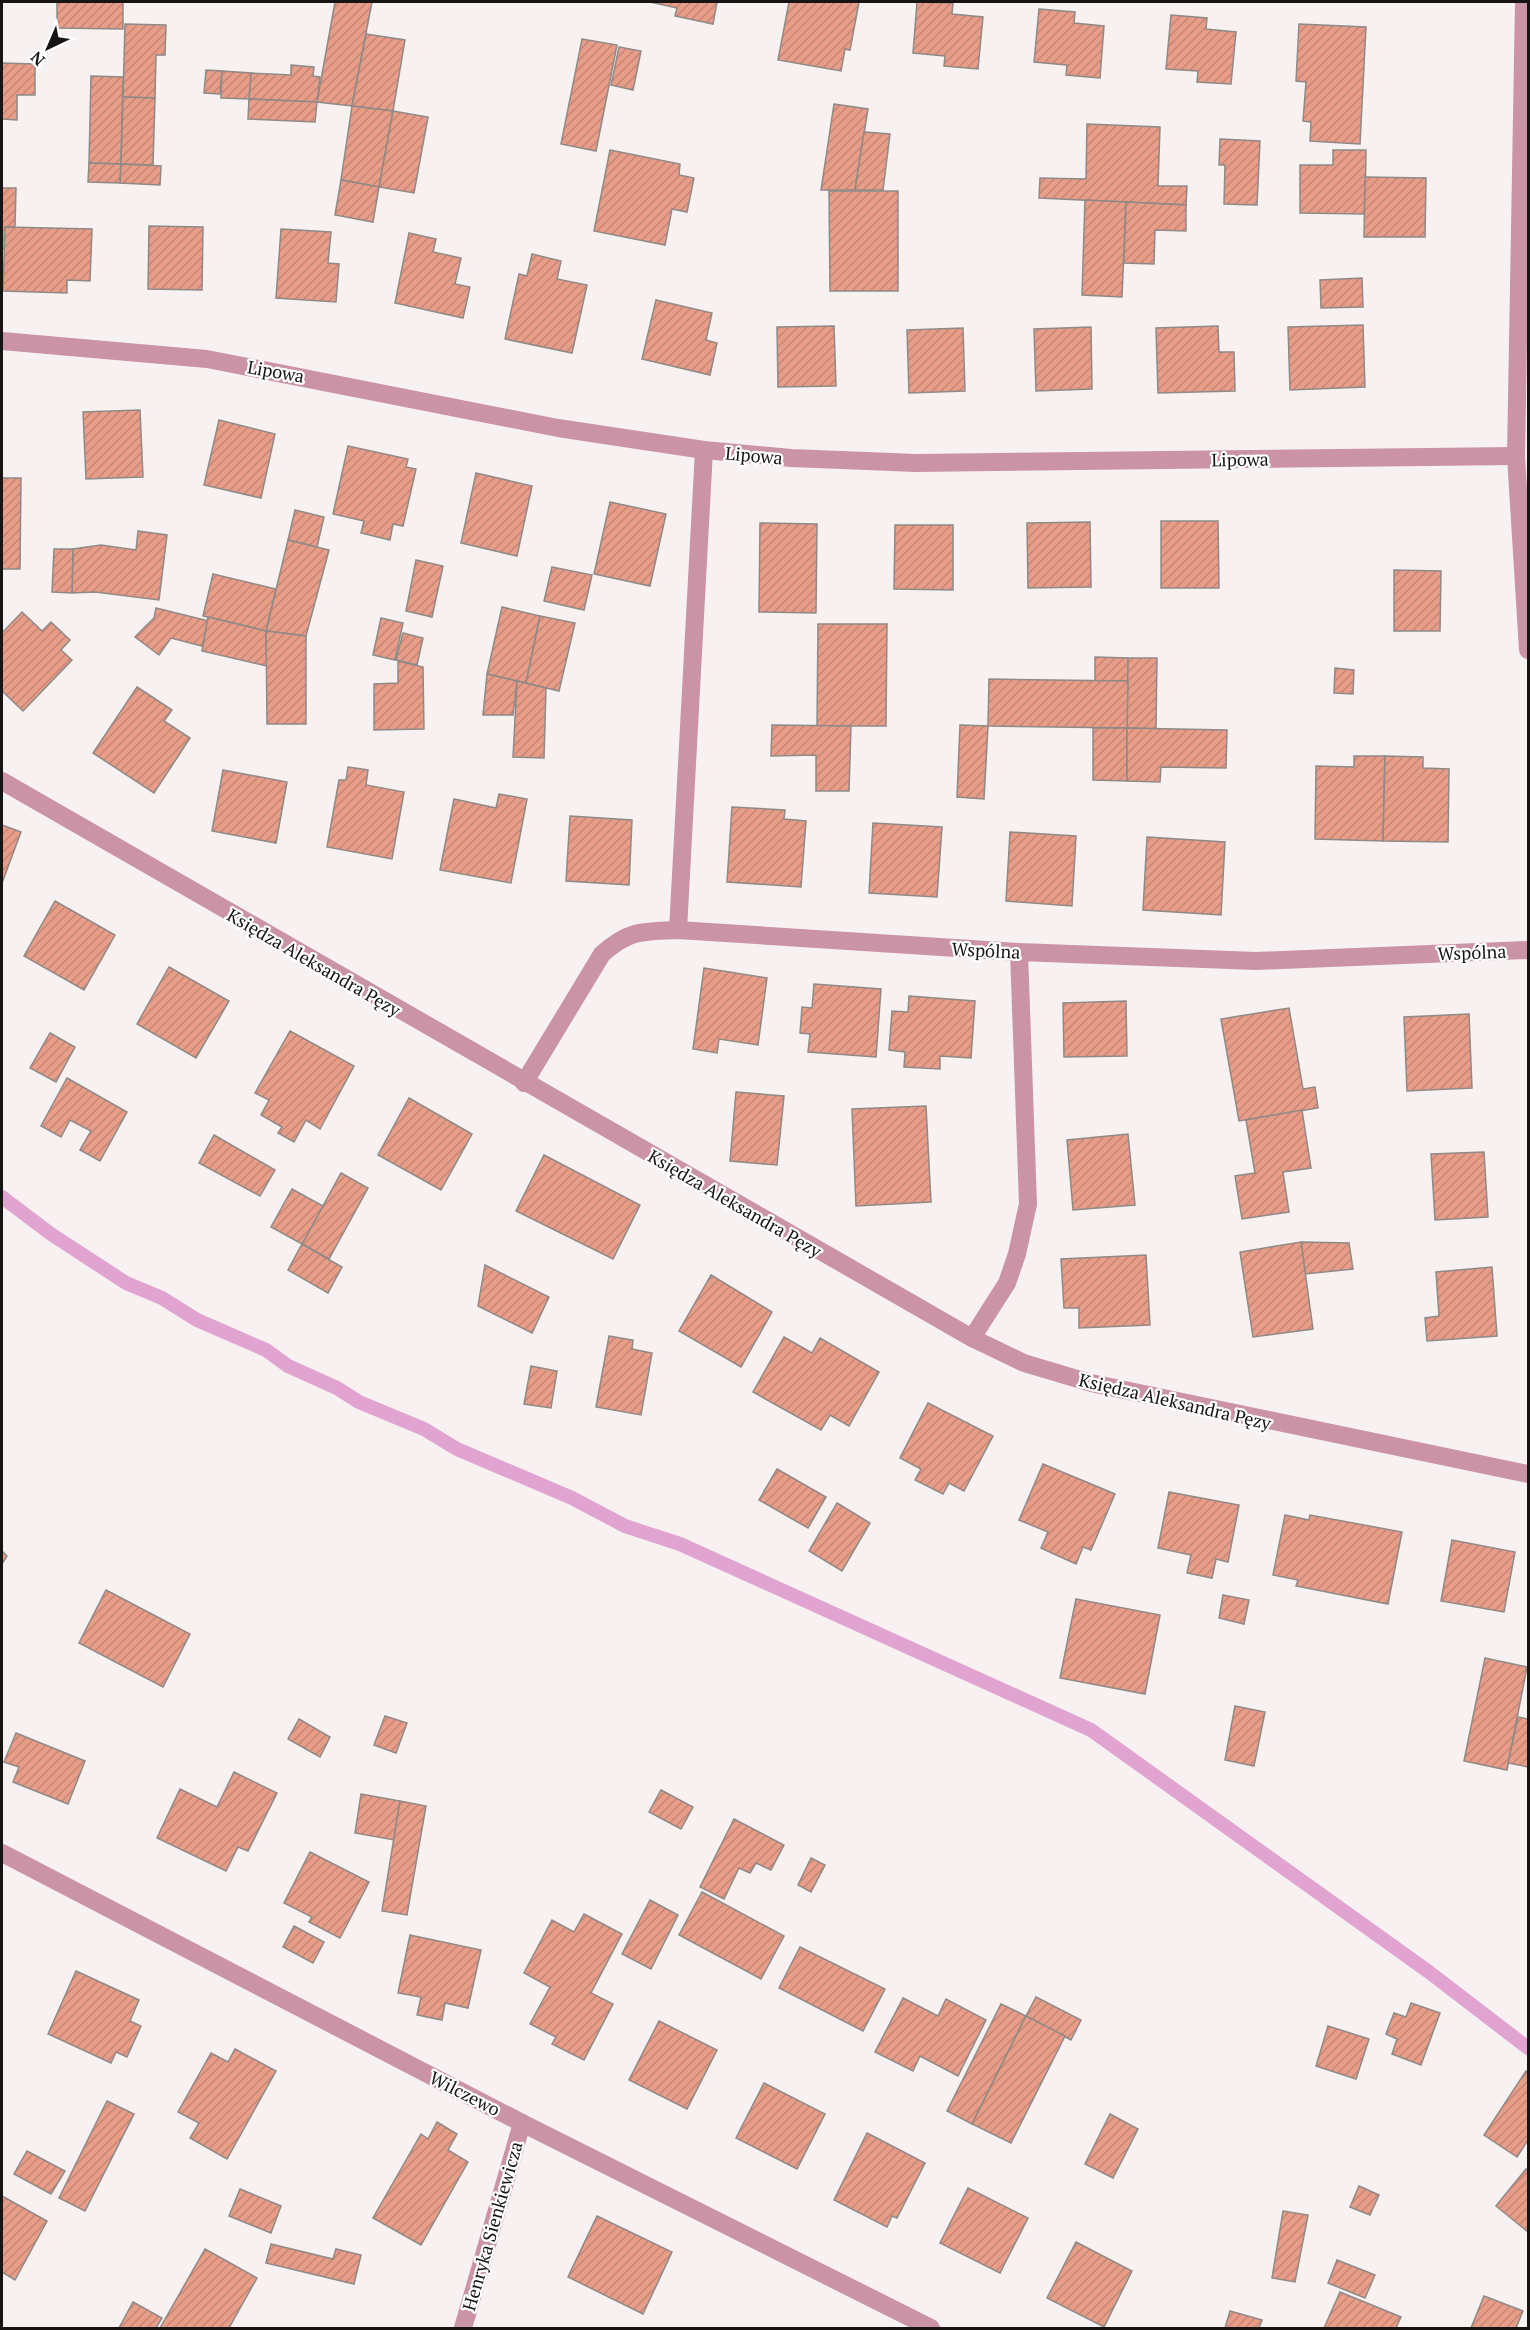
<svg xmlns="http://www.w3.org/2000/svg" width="1530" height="2330" font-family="'PT Serif',serif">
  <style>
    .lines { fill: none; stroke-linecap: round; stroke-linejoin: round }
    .stream { stroke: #e1a4d1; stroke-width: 14 }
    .building { fill: url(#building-hatch); stroke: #8f8987; stroke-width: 1.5 }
    .minor { stroke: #ca94a6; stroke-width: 18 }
    .labels { text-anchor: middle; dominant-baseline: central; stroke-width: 4.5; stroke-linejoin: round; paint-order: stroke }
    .street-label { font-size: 18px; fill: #171414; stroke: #fff }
  </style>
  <defs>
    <pattern id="building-hatch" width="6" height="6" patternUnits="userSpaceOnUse" patternTransform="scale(1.5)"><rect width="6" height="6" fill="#e79d88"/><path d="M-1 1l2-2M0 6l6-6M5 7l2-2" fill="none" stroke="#c58674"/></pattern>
  </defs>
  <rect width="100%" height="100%" fill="#f8f1f1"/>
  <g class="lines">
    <path class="stream" d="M 2,1197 L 51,1234 L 126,1283 L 162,1298 L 197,1320 L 266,1350 L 288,1366 L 337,1388 L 359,1402 L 424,1429 L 457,1449 L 572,1498 L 625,1526 L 680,1544 L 1091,1730 L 1429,1972 L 1528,2048"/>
  </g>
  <g class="building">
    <path d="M 57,2 L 123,2 L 123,29 L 57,28 Z"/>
    <path d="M 335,2 L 372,2 L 352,106 L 317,102 Z"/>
    <path d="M 650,2 L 717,2 L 713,24 L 675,16 L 677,8 Z"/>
    <path d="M 789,2 L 859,2 L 850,50 L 845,49 L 841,71 L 778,60 Z"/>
    <path d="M 917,2 L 953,3 L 952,14 L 983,17 L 978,69 L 944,66 L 945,56 L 913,53 Z"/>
    <path d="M 1039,9 L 1075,12 L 1074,23 L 1104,26 L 1100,78 L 1066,75 L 1067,65 L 1034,62 Z"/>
    <path d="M 1171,15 L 1207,18 L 1206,29 L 1236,32 L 1231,84 L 1197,82 L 1198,71 L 1166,69 Z"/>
    <path d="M 125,24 L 166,25 L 165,55 L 156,55 L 155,98 L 123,97 Z"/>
    <path d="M 1299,24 L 1366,27 L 1360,144 L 1310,141 L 1311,122 L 1303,121 L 1306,82 L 1296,81 Z"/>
    <path d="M 366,34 L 405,40 L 393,111 L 352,106 Z"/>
    <path d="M 582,39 L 617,45 L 596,151 L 561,144 Z"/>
    <path d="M 619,47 L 641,51 L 633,90 L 611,85 Z"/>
    <path d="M 2,63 L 35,64 L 35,95 L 17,95 L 17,120 L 2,119 Z"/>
    <path d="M 291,65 L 314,67 L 313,76 L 320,77 L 317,102 L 249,99 L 251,73 L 291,75 Z"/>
    <path d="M 206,70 L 222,71 L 220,94 L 204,93 Z"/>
    <path d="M 222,71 L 251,73 L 249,99 L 221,98 Z"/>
    <path d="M 91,76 L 123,77 L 121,164 L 89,163 Z"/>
    <path d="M 123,97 L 155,98 L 153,165 L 121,164 Z"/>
    <path d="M 249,99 L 317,102 L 315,122 L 248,119 Z"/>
    <path d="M 834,104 L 868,109 L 855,190 L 821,190 Z"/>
    <path d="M 352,106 L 393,111 L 379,187 L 341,180 Z"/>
    <path d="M 393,111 L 428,117 L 414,193 L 379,187 Z"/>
    <path d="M 1087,124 L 1160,127 L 1158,186 L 1187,186 L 1186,205 L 1039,198 L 1040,178 L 1086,179 Z"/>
    <path d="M 864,132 L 890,134 L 883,190 L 855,190 Z"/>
    <path d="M 1220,139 L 1260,141 L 1257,205 L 1224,204 L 1225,165 L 1219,165 Z"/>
    <path d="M 610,150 L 680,164 L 679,175 L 694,178 L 687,212 L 672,209 L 665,245 L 594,231 Z"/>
    <path d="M 1333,150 L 1366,150 L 1365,214 L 1300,213 L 1300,165 L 1333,165 Z"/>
    <path d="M 89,163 L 121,164 L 120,183 L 88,182 Z"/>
    <path d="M 121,164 L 161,166 L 160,185 L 120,183 Z"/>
    <path d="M 1365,177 L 1426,178 L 1425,237 L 1364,237 Z"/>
    <path d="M 341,180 L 379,187 L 373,222 L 335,215 Z"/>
    <path d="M 2,188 L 16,188 L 15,227 L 5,227 L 5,249 L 2,249 Z"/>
    <path d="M 829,191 L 898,191 L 898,291 L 830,291 Z"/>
    <path d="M 1085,200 L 1126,202 L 1122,297 L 1082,295 Z"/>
    <path d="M 1126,202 L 1186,205 L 1186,231 L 1155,230 L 1154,264 L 1124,263 Z"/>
    <path d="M 149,226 L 203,227 L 202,290 L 148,289 Z"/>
    <path d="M 5,227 L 92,229 L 90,281 L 67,280 L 67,293 L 3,291 Z"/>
    <path d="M 281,229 L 331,232 L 328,263 L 339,264 L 336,302 L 276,298 Z"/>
    <path d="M 409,233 L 436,239 L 433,252 L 461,258 L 455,284 L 470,287 L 463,318 L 395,303 Z"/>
    <path d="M 532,254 L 561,261 L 557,279 L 587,285 L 572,353 L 505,339 L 519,274 L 527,276 Z"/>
    <path d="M 1362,278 L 1363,307 L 1321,308 L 1320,280 Z"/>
    <path d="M 656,300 L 712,313 L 706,340 L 717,343 L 710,375 L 642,359 Z"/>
    <path d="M 1363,325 L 1365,387 L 1290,390 L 1288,327 Z"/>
    <path d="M 834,326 L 836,386 L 778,387 L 777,327 Z"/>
    <path d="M 1218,326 L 1219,352 L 1234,352 L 1235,391 L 1158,393 L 1156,328 Z"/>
    <path d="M 1091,327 L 1092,389 L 1036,391 L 1034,329 Z"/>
    <path d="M 963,328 L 965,391 L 909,393 L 907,330 Z"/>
    <path d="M 140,410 L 143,477 L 86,479 L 83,412 Z"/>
    <path d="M 219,420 L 275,434 L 261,498 L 204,485 Z"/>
    <path d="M 348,446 L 408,459 L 406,467 L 416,469 L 403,526 L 393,524 L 390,540 L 361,533 L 364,521 L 333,514 Z"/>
    <path d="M 476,473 L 532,486 L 517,556 L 461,543 Z"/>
    <path d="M 2,478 L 21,478 L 20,569 L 2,569 Z"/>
    <path d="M 610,502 L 666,514 L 650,586 L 594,574 Z"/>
    <path d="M 295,510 L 324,517 L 317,547 L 288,540 Z"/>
    <path d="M 1161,521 L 1218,521 L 1219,588 L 1161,588 Z"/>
    <path d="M 1090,522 L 1091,587 L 1028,588 L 1027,523 Z"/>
    <path d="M 760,523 L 817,524 L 816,613 L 759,612 Z"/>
    <path d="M 895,525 L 953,525 L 953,590 L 894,589 Z"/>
    <path d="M 138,531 L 167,535 L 159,600 L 95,592 L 72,593 L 73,549 L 101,545 L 136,550 Z"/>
    <path d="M 288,540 L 329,550 L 306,636 L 266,631 Z"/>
    <path d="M 54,549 L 73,549 L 72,593 L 52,592 Z"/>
    <path d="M 416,560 L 443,566 L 432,617 L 406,611 Z"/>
    <path d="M 552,567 L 592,575 L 584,610 L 544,601 Z"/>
    <path d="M 1394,570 L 1441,571 L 1440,631 L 1394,631 Z"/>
    <path d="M 213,574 L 276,589 L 266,631 L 203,616 Z"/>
    <path d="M 502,607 L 540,616 L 526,683 L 487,674 Z"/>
    <path d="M 156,608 L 209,621 L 202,646 L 171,638 L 159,655 L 135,637 L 154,618 Z"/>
    <path d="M 22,612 L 42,631 L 51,622 L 70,640 L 61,650 L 72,660 L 23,711 L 2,691 L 2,633 Z"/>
    <path d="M 540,616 L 575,623 L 559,691 L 526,683 Z"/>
    <path d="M 208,617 L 266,631 L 267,666 L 202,651 Z"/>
    <path d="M 381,618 L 403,623 L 395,660 L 373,655 Z"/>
    <path d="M 818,624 L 887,624 L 886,726 L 817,726 Z"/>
    <path d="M 266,631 L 306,636 L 306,724 L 267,724 Z"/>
    <path d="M 403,633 L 423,638 L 417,665 L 396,660 Z"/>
    <path d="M 1095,657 L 1128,658 L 1128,681 L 1095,681 Z"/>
    <path d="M 1128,658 L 1157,658 L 1156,729 L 1127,728 Z"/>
    <path d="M 398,661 L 423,667 L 424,729 L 374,730 L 374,684 L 398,683 Z"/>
    <path d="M 1335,668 L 1354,670 L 1353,694 L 1334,693 Z"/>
    <path d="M 487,674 L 517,681 L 513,715 L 483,715 Z"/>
    <path d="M 989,679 L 1128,681 L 1127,728 L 988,726 Z"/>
    <path d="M 517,681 L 546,688 L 544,758 L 513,757 Z"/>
    <path d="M 137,687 L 172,710 L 164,721 L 190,738 L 154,793 L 93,753 Z"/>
    <path d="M 772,725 L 851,726 L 849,791 L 816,791 L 816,755 L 771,756 Z"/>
    <path d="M 960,725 L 988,726 L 984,799 L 957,797 Z"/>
    <path d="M 1093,728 L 1127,728 L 1127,781 L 1093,780 Z"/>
    <path d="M 1127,728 L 1227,730 L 1226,768 L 1161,767 L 1160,782 L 1127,781 Z"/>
    <path d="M 1354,756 L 1385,756 L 1383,841 L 1315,839 L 1316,766 L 1354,767 Z"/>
    <path d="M 1385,756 L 1423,757 L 1423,768 L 1449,769 L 1448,842 L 1383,841 Z"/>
    <path d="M 348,767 L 368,770 L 366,785 L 404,792 L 392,859 L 327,847 L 339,780 L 346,780 Z"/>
    <path d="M 223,770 L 287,782 L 276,843 L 212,831 Z"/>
    <path d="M 499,794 L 527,799 L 511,883 L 440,870 L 454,799 L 496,808 Z"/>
    <path d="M 732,807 L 785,810 L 784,819 L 806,821 L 801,887 L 727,882 Z"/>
    <path d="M 570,816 L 632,820 L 629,885 L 566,881 Z"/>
    <path d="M 873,823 L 942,827 L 937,897 L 869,893 Z"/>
    <path d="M 2,825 L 21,832 L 2,883 Z"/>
    <path d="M 1010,832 L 1076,836 L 1072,906 L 1006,901 Z"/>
    <path d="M 1147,837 L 1225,842 L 1221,915 L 1143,910 Z"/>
    <path d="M 55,901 L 115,935 L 84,990 L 24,956 Z"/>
    <path d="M 169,967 L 229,1001 L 196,1058 L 137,1024 Z"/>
    <path d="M 704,968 L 767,978 L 758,1045 L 719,1039 L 717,1053 L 693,1049 Z"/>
    <path d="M 814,984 L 881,989 L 876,1057 L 808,1052 L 810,1034 L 800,1033 L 802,1007 L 812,1008 Z"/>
    <path d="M 909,996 L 975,1001 L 971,1058 L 940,1056 L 940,1069 L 904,1067 L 905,1052 L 889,1050 L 892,1011 L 908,1012 Z"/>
    <path d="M 1126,1001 L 1127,1056 L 1064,1057 L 1063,1003 Z"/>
    <path d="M 1289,1008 L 1303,1089 L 1315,1087 L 1318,1108 L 1239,1121 L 1221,1019 Z"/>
    <path d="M 1469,1014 L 1472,1088 L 1407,1091 L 1404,1017 Z"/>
    <path d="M 290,1031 L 354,1066 L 320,1129 L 306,1120 L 294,1142 L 278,1133 L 282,1127 L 261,1115 L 269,1100 L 255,1093 Z"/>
    <path d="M 50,1033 L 75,1047 L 56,1082 L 30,1068 Z"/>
    <path d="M 67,1078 L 127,1112 L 100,1161 L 80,1150 L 91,1131 L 70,1120 L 61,1137 L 41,1126 Z"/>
    <path d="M 736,1092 L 784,1096 L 777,1165 L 730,1161 Z"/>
    <path d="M 409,1098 L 472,1134 L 441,1190 L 378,1155 Z"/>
    <path d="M 926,1106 L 931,1202 L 856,1206 L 852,1109 Z"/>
    <path d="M 1302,1110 L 1311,1168 L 1283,1172 L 1289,1212 L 1242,1219 L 1235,1176 L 1255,1173 L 1246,1120 Z"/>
    <path d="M 1128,1134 L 1135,1205 L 1073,1210 L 1067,1140 Z"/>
    <path d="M 214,1135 L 275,1170 L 260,1196 L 199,1163 Z"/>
    <path d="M 1484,1152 L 1488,1217 L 1435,1220 L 1431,1154 Z"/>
    <path d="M 544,1155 L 640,1205 L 613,1259 L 516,1211 Z"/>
    <path d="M 341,1173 L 368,1188 L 329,1259 L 302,1244 Z"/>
    <path d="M 292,1189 L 323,1206 L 302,1244 L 271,1227 Z"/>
    <path d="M 1301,1242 L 1349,1243 L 1353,1269 L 1305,1274 Z"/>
    <path d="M 1301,1242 L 1313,1329 L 1253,1337 L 1240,1252 Z"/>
    <path d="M 302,1244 L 342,1267 L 328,1293 L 288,1270 Z"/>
    <path d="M 1146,1255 L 1150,1325 L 1079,1328 L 1079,1308 L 1064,1308 L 1061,1259 Z"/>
    <path d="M 485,1265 L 549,1297 L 532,1333 L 478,1306 Z"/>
    <path d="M 1492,1267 L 1497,1336 L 1427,1341 L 1425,1318 L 1439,1316 L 1436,1272 Z"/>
    <path d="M 711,1275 L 772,1312 L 741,1367 L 679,1331 Z"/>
    <path d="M 609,1336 L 633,1340 L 632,1349 L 652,1353 L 641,1415 L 596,1407 Z"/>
    <path d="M 784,1337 L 812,1353 L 820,1338 L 879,1372 L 849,1426 L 830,1415 L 821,1430 L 753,1392 Z"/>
    <path d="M 531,1366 L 557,1371 L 551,1408 L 524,1404 Z"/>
    <path d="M 928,1403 L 993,1436 L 964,1491 L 949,1483 L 943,1494 L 915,1480 L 921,1469 L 900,1458 Z"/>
    <path d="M 1043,1464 L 1115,1494 L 1091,1550 L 1083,1547 L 1076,1564 L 1041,1548 L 1048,1532 L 1019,1520 Z"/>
    <path d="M 777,1469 L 826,1497 L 808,1528 L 759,1500 Z"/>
    <path d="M 1169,1492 L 1239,1505 L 1228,1562 L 1216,1559 L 1212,1578 L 1187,1573 L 1191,1555 L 1158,1548 Z"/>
    <path d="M 837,1503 L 870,1523 L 842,1571 L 809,1551 Z"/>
    <path d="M 1285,1515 L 1309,1520 L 1310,1515 L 1402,1532 L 1388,1604 L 1296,1586 L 1298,1580 L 1273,1575 Z"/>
    <path d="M 1452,1540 L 1515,1552 L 1504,1612 L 1441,1601 Z"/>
    <path d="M 2,1551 L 7,1556 L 2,1564 Z"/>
    <path d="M 106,1590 L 190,1634 L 163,1687 L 79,1643 Z"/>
    <path d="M 1223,1595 L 1249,1600 L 1244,1624 L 1219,1618 Z"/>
    <path d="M 1076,1599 L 1160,1615 L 1145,1694 L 1060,1678 Z"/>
    <path d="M 1485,1658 L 1527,1667 L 1507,1770 L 1464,1761 Z"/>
    <path d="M 1235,1706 L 1265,1712 L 1254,1766 L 1225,1760 Z"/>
    <path d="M 385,1716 L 407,1723 L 396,1753 L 374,1745 Z"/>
    <path d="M 1518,1717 L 1528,1719 L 1528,1767 L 1508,1763 Z"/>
    <path d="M 299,1719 L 330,1737 L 320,1757 L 288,1739 Z"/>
    <path d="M 16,1733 L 85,1761 L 68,1804 L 13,1782 L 19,1767 L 4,1762 Z"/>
    <path d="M 234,1772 L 277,1793 L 248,1851 L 238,1847 L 226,1871 L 157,1838 L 180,1789 L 217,1807 Z"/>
    <path d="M 661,1790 L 693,1807 L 681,1829 L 649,1812 Z"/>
    <path d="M 361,1794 L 400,1801 L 394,1840 L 355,1833 Z"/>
    <path d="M 400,1801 L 426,1806 L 407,1915 L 382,1911 Z"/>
    <path d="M 734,1819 L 784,1845 L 771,1870 L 756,1863 L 750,1873 L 739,1868 L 724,1899 L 700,1887 Z"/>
    <path d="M 310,1852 L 369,1882 L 340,1938 L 309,1922 L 312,1917 L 284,1903 Z"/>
    <path d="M 811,1858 L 825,1865 L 811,1892 L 798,1885 Z"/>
    <path d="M 702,1892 L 784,1936 L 761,1979 L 679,1935 Z"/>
    <path d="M 650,1900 L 678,1915 L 651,1969 L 622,1954 Z"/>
    <path d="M 584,1914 L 622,1934 L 591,1993 L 613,2004 L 584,2060 L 552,2044 L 556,2037 L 530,2024 L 550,1987 L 524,1973 L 552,1920 L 574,1932 Z"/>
    <path d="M 294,1926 L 324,1942 L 313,1963 L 283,1947 Z"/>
    <path d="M 410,1935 L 481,1950 L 468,2008 L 445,2003 L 442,2020 L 417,2015 L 421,1997 L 398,1993 Z"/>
    <path d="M 800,1947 L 885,1989 L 863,2031 L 779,1988 Z"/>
    <path d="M 76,1971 L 139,2000 L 130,2021 L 141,2026 L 127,2057 L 116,2052 L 111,2063 L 48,2034 Z"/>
    <path d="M 1036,1997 L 1081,2020 L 1071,2040 L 1026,2016 Z"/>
    <path d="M 903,1998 L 938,2016 L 946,1999 L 986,2020 L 958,2076 L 920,2056 L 913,2071 L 875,2052 Z"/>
    <path d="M 1411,2003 L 1440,2013 L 1421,2065 L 1392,2054 L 1397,2039 L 1386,2034 L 1394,2013 L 1406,2017 Z"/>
    <path d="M 1001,2004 L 1026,2016 L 972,2124 L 947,2111 Z"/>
    <path d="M 1026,2016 L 1065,2036 L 1011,2143 L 972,2124 Z"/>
    <path d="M 659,2021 L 717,2050 L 687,2109 L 629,2080 Z"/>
    <path d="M 1328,2026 L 1369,2039 L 1356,2079 L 1316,2066 Z"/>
    <path d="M 235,2049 L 276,2071 L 227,2159 L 190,2138 L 199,2123 L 178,2112 L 211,2053 L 228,2062 Z"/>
    <path d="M 1526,2071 L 1528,2073 L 1528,2140 L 1517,2157 L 1484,2135 Z"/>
    <path d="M 764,2083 L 825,2114 L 797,2169 L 736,2138 Z"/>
    <path d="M 107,2101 L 134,2114 L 85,2211 L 59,2198 Z"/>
    <path d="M 1110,2114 L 1138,2129 L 1113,2178 L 1085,2164 Z"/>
    <path d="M 437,2122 L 457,2134 L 448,2150 L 468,2162 L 421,2245 L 373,2218 L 421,2134 L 428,2139 Z"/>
    <path d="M 867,2133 L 925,2163 L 897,2218 L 892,2216 L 887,2227 L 834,2200 Z"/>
    <path d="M 27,2151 L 65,2171 L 51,2194 L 14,2174 Z"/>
    <path d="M 1526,2169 L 1528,2170 L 1528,2232 L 1496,2206 Z"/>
    <path d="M 1359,2186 L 1379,2195 L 1370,2215 L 1350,2207 Z"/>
    <path d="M 968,2188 L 1028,2218 L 1000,2273 L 940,2243 Z"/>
    <path d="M 240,2189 L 281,2206 L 271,2233 L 229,2216 Z"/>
    <path d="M 2,2196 L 47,2221 L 15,2280 L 2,2272 Z"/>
    <path d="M 1283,2211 L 1308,2215 L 1295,2282 L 1272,2278 Z"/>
    <path d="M 597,2216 L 672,2252 L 643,2314 L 568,2277 Z"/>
    <path d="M 1076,2242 L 1132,2271 L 1104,2327 L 1047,2298 Z"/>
    <path d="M 271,2244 L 333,2259 L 336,2249 L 361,2255 L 354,2284 L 266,2263 Z"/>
    <path d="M 205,2249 L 257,2278 L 229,2328 L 160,2328 Z"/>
    <path d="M 1337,2260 L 1375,2275 L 1365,2298 L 1328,2283 Z"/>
    <path d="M 1340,2292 L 1401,2317 L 1396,2328 L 1324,2328 Z"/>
    <path d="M 1484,2296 L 1523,2311 L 1516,2328 L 1471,2328 Z"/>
    <path d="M 133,2302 L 162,2318 L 156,2328 L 119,2328 Z"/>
    <path d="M 1230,2311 L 1262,2320 L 1259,2328 L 1225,2328 Z"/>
  </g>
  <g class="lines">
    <g class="minor">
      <path d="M 1524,2 L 1516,456 L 1528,650"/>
      <path d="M 2,341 L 207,359 L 558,428 L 704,450 L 791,458 L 916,463 L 1516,456"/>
      <path d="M 2,781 L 972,1338 L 1024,1363 L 1091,1383 L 1528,1474"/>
      <path d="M 678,930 L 704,450"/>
      <path d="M 524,1083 L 602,954 C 629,930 643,931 678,930 L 1019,952 L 1256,961 L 1528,950"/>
      <path d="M 972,1338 L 1007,1283 L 1017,1254 L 1028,1204 L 1019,952"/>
      <path d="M 2,1853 L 522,2123 L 931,2328"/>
      <path d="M 463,2328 L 522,2123"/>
    </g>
  </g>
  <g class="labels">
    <g class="street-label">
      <text transform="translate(276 371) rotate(10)">Lipowa</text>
      <text transform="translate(754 455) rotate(5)">Lipowa</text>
      <text transform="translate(1240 459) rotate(-1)">Lipowa</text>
      <text transform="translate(986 950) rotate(3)">Wspólna</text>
      <text transform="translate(1472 952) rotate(-2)">Wspólna</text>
      <text transform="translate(314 962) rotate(30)">Księdza Aleksandra Pęzy</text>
      <text transform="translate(735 1203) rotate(30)">Księdza Aleksandra Pęzy</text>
      <text transform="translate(1175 1401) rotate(13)">Księdza Aleksandra Pęzy</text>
      <text transform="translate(465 2093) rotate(27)">Wilczewo</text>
      <text transform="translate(492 2226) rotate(-74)">Henryka Sienkiewicza</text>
    </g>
  </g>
  <rect width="1530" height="2330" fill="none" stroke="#171414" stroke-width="6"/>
  <g transform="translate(48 48) rotate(224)" stroke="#ffffff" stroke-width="4.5" paint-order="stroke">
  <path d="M0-4.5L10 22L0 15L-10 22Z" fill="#171414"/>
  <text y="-9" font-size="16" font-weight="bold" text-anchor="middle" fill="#171414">N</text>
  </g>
</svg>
